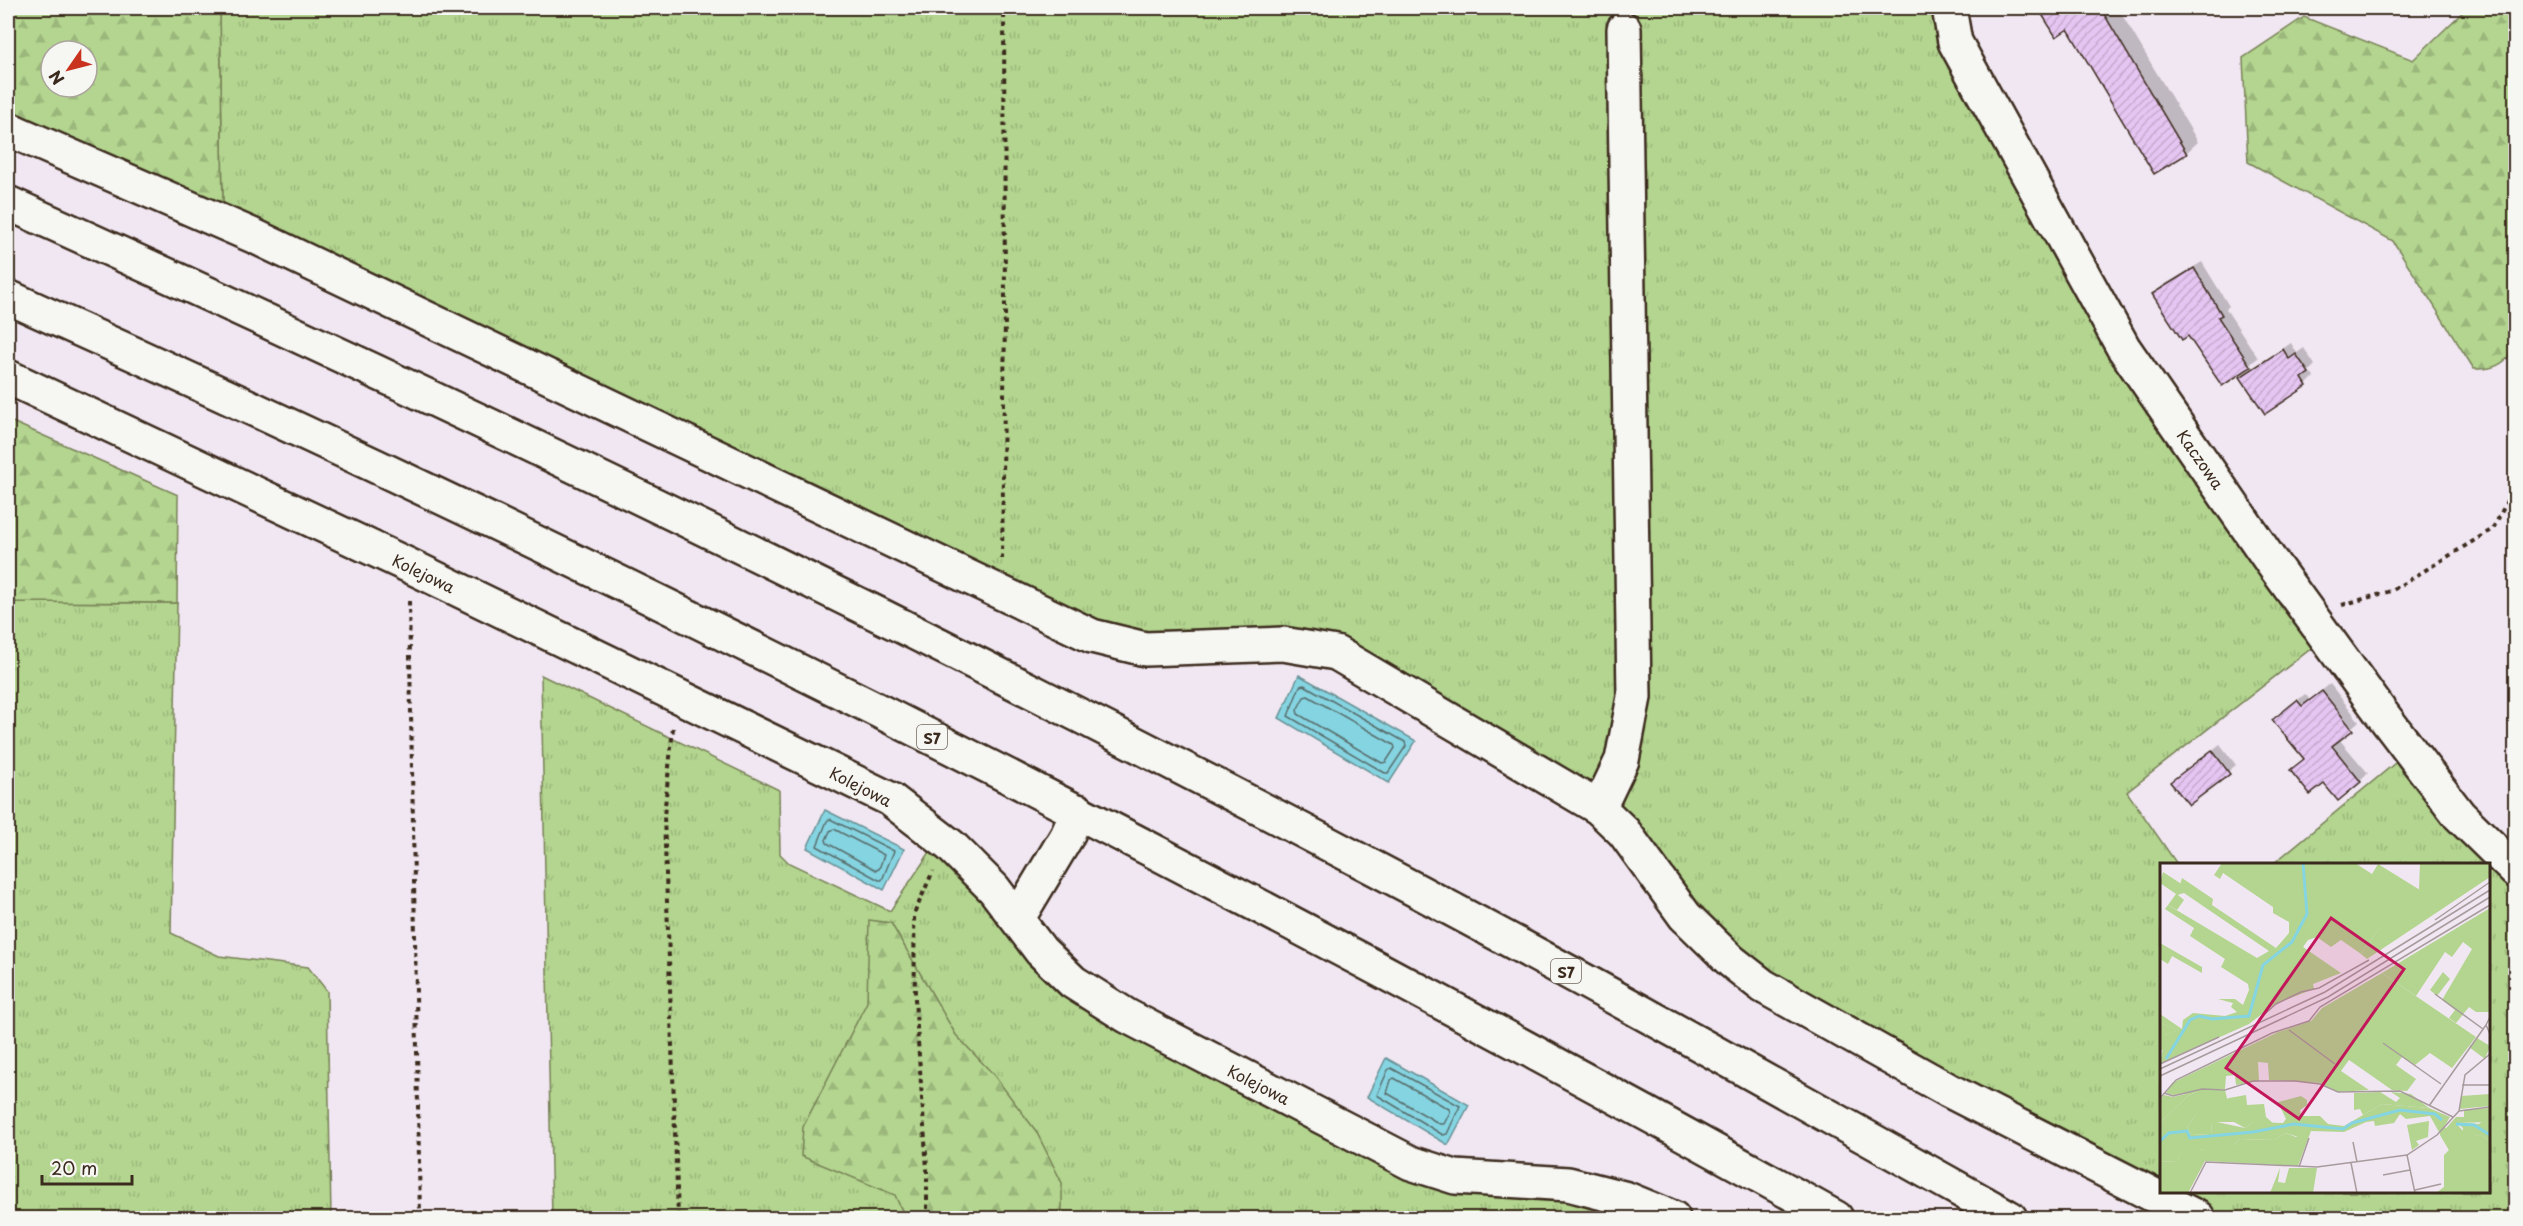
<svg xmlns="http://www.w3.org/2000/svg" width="2523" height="1226" font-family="'Playpen Sans',sans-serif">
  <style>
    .grass { fill: url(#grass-tufts); stroke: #778056; stroke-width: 1.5 }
    .forest { fill: url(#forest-firs); stroke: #778056; stroke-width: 1.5; fill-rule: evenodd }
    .water { fill: #85d4e2; stroke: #679094; stroke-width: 1.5 }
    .shadow { fill: #0003 }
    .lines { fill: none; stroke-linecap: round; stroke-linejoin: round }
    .shore { stroke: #596e6c; stroke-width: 1.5 }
    .building { fill: url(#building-hatch); stroke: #3b2a1e; stroke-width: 1.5 }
    .minor-casing { stroke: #3b2a1e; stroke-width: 38 }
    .highway-casing { stroke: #3b2a1e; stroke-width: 38 }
    .path { stroke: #3b2a1e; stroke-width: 4; stroke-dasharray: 4.5 4.5; stroke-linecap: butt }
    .minor { stroke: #f6f6f2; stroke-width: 33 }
    .highway { stroke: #f6f6f2; stroke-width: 33 }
    .labels { text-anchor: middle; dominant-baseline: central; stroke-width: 6; stroke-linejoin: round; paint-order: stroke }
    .shield { fill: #f6f6f2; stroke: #73675e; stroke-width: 1.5 }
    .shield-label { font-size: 15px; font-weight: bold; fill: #3b2a1e }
    .street-label { font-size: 16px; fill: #3b2a1e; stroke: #f6f6f2 }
    .inset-river { fill: none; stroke: #85d4e2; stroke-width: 3 }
    .inset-road { fill: none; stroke: #a89b9d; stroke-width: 1.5 }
    .view { fill: #c2185b; fill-opacity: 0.15; stroke: #c2185b; stroke-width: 3 }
    .inset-edge { fill: none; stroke: #3b2a1e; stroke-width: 3 }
  </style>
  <defs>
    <pattern id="grass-tufts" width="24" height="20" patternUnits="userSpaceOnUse" patternTransform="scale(1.5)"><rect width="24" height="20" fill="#b3d58f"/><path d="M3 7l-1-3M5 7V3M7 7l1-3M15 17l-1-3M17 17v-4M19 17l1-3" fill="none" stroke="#9bb77b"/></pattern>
    <pattern id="forest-firs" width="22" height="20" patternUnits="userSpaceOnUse" patternTransform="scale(1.5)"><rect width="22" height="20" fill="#b3d58f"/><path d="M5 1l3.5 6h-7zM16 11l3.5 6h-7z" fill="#9bb77b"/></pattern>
    <pattern id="building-hatch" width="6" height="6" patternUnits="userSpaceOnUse" patternTransform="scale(1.5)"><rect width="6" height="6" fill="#e5c5f1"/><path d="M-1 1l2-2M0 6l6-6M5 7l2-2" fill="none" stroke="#c5a9ce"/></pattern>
  </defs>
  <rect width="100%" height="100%" fill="#f1e7f2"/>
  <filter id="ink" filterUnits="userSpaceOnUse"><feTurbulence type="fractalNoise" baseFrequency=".0167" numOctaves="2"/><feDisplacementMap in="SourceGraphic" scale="12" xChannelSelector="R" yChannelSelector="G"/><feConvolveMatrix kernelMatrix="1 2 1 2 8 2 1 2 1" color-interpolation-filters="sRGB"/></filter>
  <g filter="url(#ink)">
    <g class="grass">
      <path d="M 220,8 L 1939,8 L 1944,42 L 2322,640 L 2127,792 L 2177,864 L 2162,864 L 2161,1184 L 1982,1091 L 1766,974 L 1702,917 L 1604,797 L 1460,707 L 1323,638 L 1170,637 L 1124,630 L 1086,619 L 223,209 Z"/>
      <path d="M 8,602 L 177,603 L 171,933 L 219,956 L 308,967 L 327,991 L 331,1218 L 8,1218 Z"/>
      <path d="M 541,675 L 779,790 L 780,854 L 789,863 L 890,911 L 932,849 L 983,892 L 1044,968 L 1408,1173 L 1559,1192 L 1652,1218 L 552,1218 Z"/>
      <path d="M 2406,754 L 2515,878 L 2515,1218 L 2227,1218 L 2175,1192 L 2488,1192 L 2488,864 L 2273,864 Z"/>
    </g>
    <g class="forest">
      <path d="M 8,8 L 220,8 L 223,209 L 8,113 ZM 51,51 L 87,51 L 87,87 L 51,87 Z"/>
      <path d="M 2467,8 L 2515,8 L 2515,351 C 2502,365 2493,370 2474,369 L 2393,241 L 2248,162 L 2243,58 L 2304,17 L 2413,60 Z"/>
      <path d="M 8,420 L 178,495 L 177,603 L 8,602 Z"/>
      <path d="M 869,920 L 891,923 L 956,1035 L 993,1074 L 1036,1131 L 1062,1183 L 1062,1218 L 905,1218 L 895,1195 L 801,1156 L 803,1127 L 867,1002 Z"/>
    </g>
    <g class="water">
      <path d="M 1299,675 L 1416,741 L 1389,783 L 1279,718 Z"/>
      <path d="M 825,810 L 904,849 L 884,890 L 807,848 Z"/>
      <path d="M 1386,1058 L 1469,1105 L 1448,1145 L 1367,1097 Z"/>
    </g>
    <g class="shadow">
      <path d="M 2040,8 L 2118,8 L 2198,142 L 2186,153 L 2068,27 L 2056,35 Z"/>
      <path d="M 2202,262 L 2229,306 L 2226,309 L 2258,358 L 2222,384 L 2189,334 L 2154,294 L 2162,286 Z"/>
      <path d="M 2291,343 L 2297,353 L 2304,348 L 2315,365 L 2309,371 L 2314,377 L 2306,385 L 2242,377 Z"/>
      <path d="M 2330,684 L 2359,721 L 2339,739 L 2368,773 L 2338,799 L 2305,758 L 2282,713 L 2305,694 L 2310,700 Z"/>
      <path d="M 2220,744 L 2236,765 L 2189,803 L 2172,782 Z"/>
    </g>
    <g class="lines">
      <g class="shore">
        <path d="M 1304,685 L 1405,742 L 1406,746 L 1388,773 L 1385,773 L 1288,716 L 1300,686 Z"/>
        <path d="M 1308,696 L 1394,745 L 1395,748 L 1386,762 L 1382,763 L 1298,714 L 1297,710 L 1304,697 Z"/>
        <path d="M 830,819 L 894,851 L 882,880 L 879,880 L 817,846 L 827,821 Z"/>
        <path d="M 834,829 L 884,855 L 879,869 L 876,870 L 827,843 L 826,840 L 830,831 Z"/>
        <path d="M 1391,1068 L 1460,1106 L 1447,1134 L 1443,1135 L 1377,1095 L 1388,1070 Z"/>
        <path d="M 1394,1078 L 1449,1109 L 1450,1112 L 1444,1124 L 1440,1124 L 1387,1093 L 1391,1080 Z"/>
      </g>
    </g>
    <g class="building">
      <path d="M 2038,8 L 2104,8 L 2101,9 L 2187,154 L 2154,174 L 2068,29 L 2056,37 Z"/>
      <path d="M 2194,268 L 2222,315 L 2218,317 L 2251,367 L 2222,386 L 2188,336 L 2182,340 L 2152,294 Z"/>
      <path d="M 2283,349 L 2289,359 L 2296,354 L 2309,373 L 2302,378 L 2307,386 L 2265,414 L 2240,377 Z"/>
      <path d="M 2322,691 L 2353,730 L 2332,746 L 2361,782 L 2338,801 L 2324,784 L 2310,795 L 2290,770 L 2304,759 L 2272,720 L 2297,700 L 2302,706 Z"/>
      <path d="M 2212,750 L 2230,774 L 2189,805 L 2170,782 Z"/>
    </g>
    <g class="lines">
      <defs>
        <g id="minor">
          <path d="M 1949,8 L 1955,42 L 2123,347 L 2270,560 L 2379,710 L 2459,815 L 2516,871"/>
          <path d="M 8,129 L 256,237 L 1092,636 L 1145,649 L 1283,644 L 1336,653 L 1599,808 L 1624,832 L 1685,916 L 1731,961 L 1763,986 L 1948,1090 L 2198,1218"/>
          <path d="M 8,377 L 412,567 L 890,799 L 951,846 L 994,889 L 1041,951 L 1073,982 L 1127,1016 L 1411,1163 L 1455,1177 L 1568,1184 L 1627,1199 L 1673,1218"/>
          <path d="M 1599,808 L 1622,760 L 1634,697 L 1624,29"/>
          <path d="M 1014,915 L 1024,908 L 1067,836 L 1078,811"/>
        </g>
        <g id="highway">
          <path d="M 8,203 C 471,411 928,633 1378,870 C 1591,982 1800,1100 2010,1218"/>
          <path d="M 8,297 C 631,576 1240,886 1836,1218"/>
        </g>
      </defs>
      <use href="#minor" class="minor-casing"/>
      <use href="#highway" class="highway-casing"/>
      <g class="path">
        <path d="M 1002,559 L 1005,316 L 1004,8"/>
        <path d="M 409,601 L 420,1218"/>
        <path d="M 2342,605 L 2391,591 L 2493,529 L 2516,483"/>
        <path d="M 673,728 L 664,816 L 678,1218"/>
        <path d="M 927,1218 L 927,1169 L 915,999 L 914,914 L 933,871"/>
      </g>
      <use href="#minor" class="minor"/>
      <use href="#highway" class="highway"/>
    </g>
  </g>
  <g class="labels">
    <g class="shield">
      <rect x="917" y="725" width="30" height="24" rx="4.5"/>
      <rect x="1551" y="959" width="30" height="24" rx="4.5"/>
    </g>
    <g class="shield-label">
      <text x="932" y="737">S7</text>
      <text x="1566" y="971">S7</text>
    </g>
    <g class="street-label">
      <text transform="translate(2201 459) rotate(55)">Kaczowa</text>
      <text transform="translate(424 573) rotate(26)">Kolejowa</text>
      <text transform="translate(861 786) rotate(27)">Kolejowa</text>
      <text transform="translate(1259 1084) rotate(27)">Kolejowa</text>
    </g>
  </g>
  <g transform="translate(2160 863)">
    <rect width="330" height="330" fill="#f1e7f2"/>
    <path d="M 62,0 L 195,0 L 212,11 L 218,1 L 260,27 L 218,67 L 201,91 L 181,77 L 171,84 L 157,74 L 148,77 L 143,84 L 181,110 L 153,121 L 154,126 L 115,141 L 89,161 L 0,201 L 5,172 L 19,167 L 0,160 L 0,151 L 22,166 L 23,157 L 33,150 L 65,153 L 77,149 L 71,144 L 73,140 L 58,136 L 75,136 L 83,142 L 89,127 L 88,121 L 61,104 L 65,96 L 30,73 L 34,65 L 5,46 L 8,42 L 97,95 L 109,88 L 24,30 L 17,32 L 22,15 L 53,36 L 52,42 L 116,85 L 129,70 L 129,59 L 113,50 L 113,44 L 63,10 L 60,16 L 54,12 ZM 0,80 L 42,104 L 42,110 L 12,93 L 8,101 L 0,96 ZM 222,110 L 316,174 L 292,205 L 270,190 L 255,202 L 242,194 L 236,202 L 256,216 L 247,228 L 232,227 L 189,197 L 181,208 L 209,227 L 178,229 L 160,220 L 109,217 L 108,200 L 98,199 L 99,218 L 76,222 L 75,212 L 66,213 L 65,226 L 13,232 L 6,230 L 12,220 L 118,169 L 151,158 L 162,145 ZM 317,175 L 330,183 L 325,196 L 309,184 ZM 42,227 L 29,232 L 0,260 L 0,236 L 4,232 L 13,234 ZM 220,229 L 236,239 L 240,235 L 231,229 L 251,231 L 269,245 L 222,241 L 203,252 L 200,246 L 194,247 L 194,230 ZM 330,231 L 330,243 L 299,246 L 301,233 ZM 86,232 L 87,242 L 104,241 L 106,254 L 115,262 L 93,259 L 85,265 L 74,259 L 52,259 L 51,271 L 31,272 L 27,264 L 35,253 L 69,235 ZM 330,245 L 330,259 L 296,260 L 303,268 L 330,278 L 289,287 L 280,272 L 296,254 L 304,254 L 304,247 ZM 151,268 L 138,303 L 45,298 L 28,330 L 0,330 L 0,299 L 17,298 L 24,283 L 45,287 L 74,282 L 80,276 L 115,277 L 125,270 L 136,274 ZM 120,305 L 118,319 L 125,320 L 129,305 L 157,305 L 153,330 L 110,330 Z" fill="#b3d58f"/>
    <path d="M 83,0 L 109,1 L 111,10 L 130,24 L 130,32 L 103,18 ZM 260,0 L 330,0 L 330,14 L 207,96 L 201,91 L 218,67 L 239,41 L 259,27 ZM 192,14 L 209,23 L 233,41 L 227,45 L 216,38 L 190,20 ZM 330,45 L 330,149 L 316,149 L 309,144 L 296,160 L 289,155 L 295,147 L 282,137 L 312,86 L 303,79 L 292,94 L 285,89 L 256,133 L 222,110 ZM 142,105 L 152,120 L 129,120 L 121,108 ZM 0,160 L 20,167 L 5,172 L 5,184 L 0,189 ZM 42,227 L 65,227 L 68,239 L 35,253 L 27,264 L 31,272 L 51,271 L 52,258 L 85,265 L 93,259 L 123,260 L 126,256 L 118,239 L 141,233 L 147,237 L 147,242 L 140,247 L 141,253 L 160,253 L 168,261 L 184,263 L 222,241 L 269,245 L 290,254 L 284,264 L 302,273 L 321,272 L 330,278 L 330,330 L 276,330 L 284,324 L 284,292 L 289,287 L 270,253 L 246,256 L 240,251 L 234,260 L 215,263 L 214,258 L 206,259 L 184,269 L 151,268 L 142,275 L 125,270 L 115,277 L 80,276 L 74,282 L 75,289 L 64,292 L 48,292 L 45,287 L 24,284 L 17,298 L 0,299 L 0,260 L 29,232 Z" fill="#b3d58f"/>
    <path d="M 324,257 L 330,259 L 330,278 L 321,272 L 302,273 L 303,265 L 296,259 L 319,261 Z" fill="#b3d58f"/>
    <path d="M 3,9 L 23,22 L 18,32 L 24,37 L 17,47 L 8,42 L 16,31 L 0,20 ZM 283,109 L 290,116 L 277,133 L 270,127 ZM 269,258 L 268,274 L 256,278 L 259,282 L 252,287 L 247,262 Z" fill="#b3d58f"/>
    <path class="inset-river" d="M 6,196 L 30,157 L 39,153 L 52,156 L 89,153 L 103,102 L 132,79 L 147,51 L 143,0M 296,261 L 314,262 L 330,272M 0,278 L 9,270 L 27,268 L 30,275 L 93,269 L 134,261 L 183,266 L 192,260 L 240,247 L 275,251 L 282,257"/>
    <path class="inset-road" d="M 275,57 L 330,19M 275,131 L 323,166M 330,154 L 326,162 L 330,171M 99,156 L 116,141 L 141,129 L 159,125 L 209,97M 129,167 L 175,201M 223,180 L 281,221M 0,201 L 59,174M 0,206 L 165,129 L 330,27M 0,213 L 168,134 L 330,34M 302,222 L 330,222M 4,230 L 13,233 L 42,226 L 65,227 L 93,218 L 135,218 L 160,221 L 178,229 L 240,228 L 293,254M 0,235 L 16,217 L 112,170 L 149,158 L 160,144 L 330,42M 269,243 L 326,162M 299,248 L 305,212 L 330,191M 193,279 L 197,299M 247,292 L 255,330M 191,300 L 197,330M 139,304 L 149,275M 223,312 L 250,307M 255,327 L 281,321M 30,330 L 46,299 L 157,304 L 247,292 L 277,272 L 299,248 L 330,244"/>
    <path class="view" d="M 171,55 L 244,106 L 139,256 L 66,205 Z"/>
    <rect width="330" height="330" class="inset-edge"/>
  </g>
  <rect width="2523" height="1226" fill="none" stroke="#f6f6f2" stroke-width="30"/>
  <rect x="15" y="15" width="2493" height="1196" fill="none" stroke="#3b2a1e" stroke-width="2" filter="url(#ink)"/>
  <g transform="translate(69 69) rotate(235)"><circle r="28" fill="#f6f6f2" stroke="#aba49d" stroke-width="1.5"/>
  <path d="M0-4.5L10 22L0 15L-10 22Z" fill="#c8321e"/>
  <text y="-9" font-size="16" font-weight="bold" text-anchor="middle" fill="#3b2a1e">N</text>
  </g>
  <path d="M42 1175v9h90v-9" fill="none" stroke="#3b2a1e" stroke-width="3"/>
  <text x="51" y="1175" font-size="18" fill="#3b2a1e" stroke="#f6f6f2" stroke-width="4.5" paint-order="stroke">20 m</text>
</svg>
